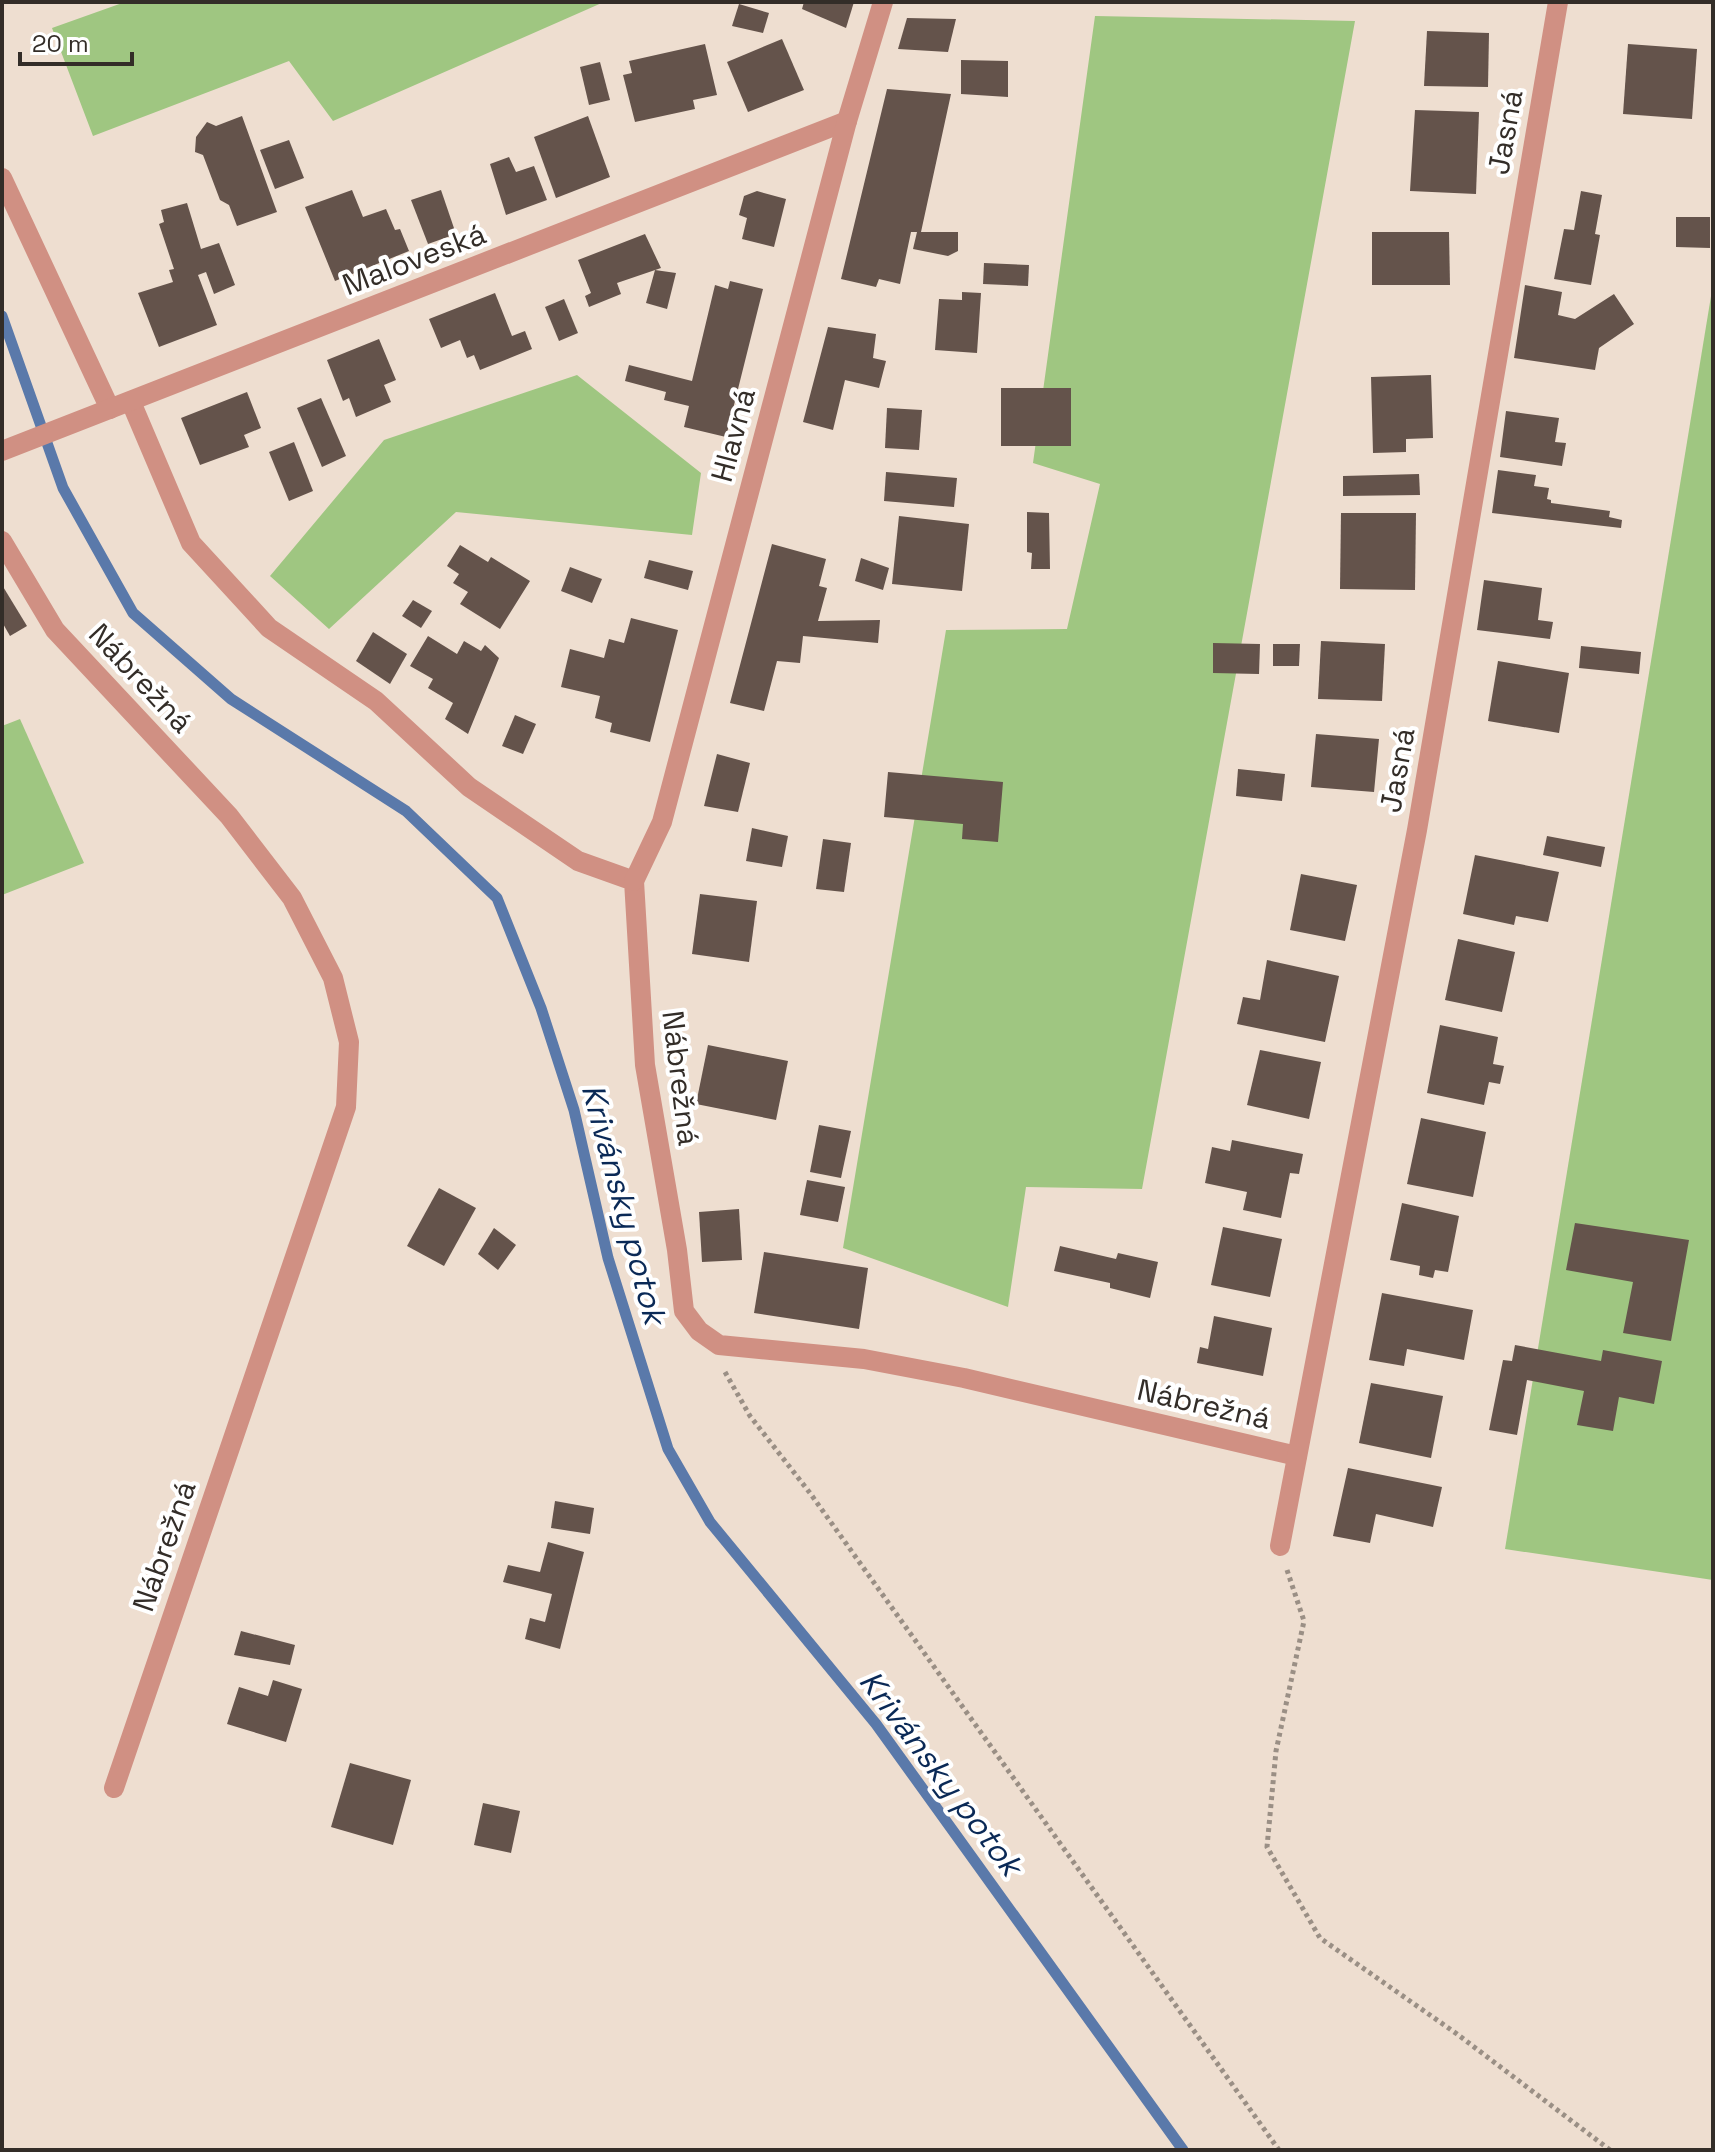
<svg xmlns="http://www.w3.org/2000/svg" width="1715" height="2152" font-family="'Space Grotesk',sans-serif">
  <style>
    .green { fill: #9fc681 }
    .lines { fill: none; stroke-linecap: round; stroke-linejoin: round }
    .stream { stroke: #5a79aa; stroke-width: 11 }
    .building { fill: #64534b }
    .path { stroke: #9a8f85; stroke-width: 5; stroke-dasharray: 4 4; stroke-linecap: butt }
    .minor { stroke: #d09083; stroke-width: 20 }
    .labels { text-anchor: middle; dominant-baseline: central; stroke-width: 8; stroke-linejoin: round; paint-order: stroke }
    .street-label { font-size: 30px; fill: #332d28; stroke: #fff }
    .water-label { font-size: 32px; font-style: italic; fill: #0a2956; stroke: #fff }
  </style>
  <rect width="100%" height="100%" fill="#eeded0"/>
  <g class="green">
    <path d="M 125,2 L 604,2 L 333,121 L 289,61 L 93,136 L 52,28 Z"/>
    <path d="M 1095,16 L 1355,21 L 1142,1189 L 1026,1187 L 1008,1307 L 843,1248 L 946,630 L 1067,629 L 1100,484 L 1033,463 Z"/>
    <path d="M 1713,284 L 1713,1580 L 1505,1549 Z"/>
    <path d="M 577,375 L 701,473 L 692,535 L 456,512 L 329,629 L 270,576 L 384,440 Z"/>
    <path d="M 20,719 L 84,863 L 2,895 L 2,726 Z"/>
  </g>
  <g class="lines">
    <path class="stream" d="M 2,316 L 63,488 L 133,613 L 231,699 L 406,811 L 497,898 L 541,1008 L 574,1110 L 608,1258 L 668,1449 L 710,1522 L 876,1724 L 1183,2150"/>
  </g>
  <g class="building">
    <path d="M 804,2 L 854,2 L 846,28 L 802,9 Z"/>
    <path d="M 739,4 L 769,13 L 763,33 L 732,26 Z"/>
    <path d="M 907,18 L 956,19 L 948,52 L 898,49 Z"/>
    <path d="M 1427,31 L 1489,33 L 1488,87 L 1424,86 Z"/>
    <path d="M 782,39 L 804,90 L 748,112 L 727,62 Z"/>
    <path d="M 705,44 L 717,95 L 693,100 L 695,109 L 635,122 L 623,75 L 632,73 L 629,61 Z"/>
    <path d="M 1628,44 L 1697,49 L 1692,119 L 1623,114 Z"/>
    <path d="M 961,60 L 1008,61 L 1008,97 L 961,94 Z"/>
    <path d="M 600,62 L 610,100 L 589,105 L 580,67 Z"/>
    <path d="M 887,89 L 951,94 L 921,232 L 958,232 L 958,251 L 948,256 L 913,249 L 917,232 L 911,232 L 900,284 L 879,279 L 876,287 L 841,279 Z"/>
    <path d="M 1415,110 L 1479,112 L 1476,194 L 1410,191 Z"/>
    <path d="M 242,116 L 277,212 L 237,226 L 229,205 L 220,200 L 203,155 L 195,152 L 196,137 L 207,122 L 216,126 Z"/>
    <path d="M 588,116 L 610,177 L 556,198 L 534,137 Z"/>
    <path d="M 289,140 L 304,178 L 275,189 L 260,150 Z"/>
    <path d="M 509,157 L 516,172 L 534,166 L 547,200 L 506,215 L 490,164 Z"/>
    <path d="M 352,190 L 363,217 L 386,209 L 395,230 L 400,229 L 409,251 L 335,281 L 305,207 Z"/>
    <path d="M 441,190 L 456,234 L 428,244 L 411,200 Z"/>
    <path d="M 757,191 L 786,199 L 774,247 L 742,239 L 747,218 L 739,215 L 744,196 Z"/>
    <path d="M 1581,191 L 1602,195 L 1595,234 L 1600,235 L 1591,285 L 1554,279 L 1564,229 L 1574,230 Z"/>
    <path d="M 187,203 L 201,249 L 219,243 L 235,285 L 214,294 L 206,272 L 198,275 L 217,325 L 159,347 L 138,293 L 173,282 L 169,270 L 174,269 L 159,224 L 164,222 L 161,210 Z"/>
    <path d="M 1676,217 L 1710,217 L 1710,248 L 1676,247 Z"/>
    <path d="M 1372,232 L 1449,232 L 1450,285 L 1372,285 Z"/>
    <path d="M 645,234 L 661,268 L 617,283 L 621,294 L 589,307 L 585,296 L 591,293 L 578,260 Z"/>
    <path d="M 984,263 L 1029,265 L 1028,286 L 983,284 Z"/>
    <path d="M 655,270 L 676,273 L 667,309 L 646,303 Z"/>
    <path d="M 730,281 L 763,289 L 726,437 L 684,427 L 689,406 L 664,400 L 666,392 L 625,381 L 629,365 L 692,381 L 715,285 L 728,289 Z"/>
    <path d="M 1525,285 L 1562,292 L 1558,315 L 1575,319 L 1614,294 L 1634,324 L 1599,348 L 1595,370 L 1514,358 Z"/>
    <path d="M 962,292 L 981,293 L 977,353 L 935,350 L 939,299 L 962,300 Z"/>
    <path d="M 495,293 L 512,336 L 525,331 L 532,349 L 480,370 L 474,355 L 467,358 L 460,340 L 441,348 L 429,319 Z"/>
    <path d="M 564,299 L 578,333 L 559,341 L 545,307 Z"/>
    <path d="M 828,327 L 876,334 L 873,358 L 886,361 L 879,388 L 845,380 L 833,430 L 803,422 Z"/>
    <path d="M 379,339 L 396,380 L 384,385 L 391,402 L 356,417 L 349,398 L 343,401 L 327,360 Z"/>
    <path d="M 1431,375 L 1433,438 L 1406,439 L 1406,452 L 1373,453 L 1371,377 Z"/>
    <rect x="1001" y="388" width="70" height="58"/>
    <path d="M 247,392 L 261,428 L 244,435 L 249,447 L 200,465 L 181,418 Z"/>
    <path d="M 321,398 L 346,456 L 322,467 L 297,408 Z"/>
    <path d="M 887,408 L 922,410 L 919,450 L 885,448 Z"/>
    <path d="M 1506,411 L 1559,418 L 1555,442 L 1566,443 L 1562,466 L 1500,457 Z"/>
    <path d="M 294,442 L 313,491 L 289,501 L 269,452 Z"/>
    <path d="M 1498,470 L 1536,475 L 1534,486 L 1549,488 L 1547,499 L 1551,500 L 1551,503 L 1610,511 L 1609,517 L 1622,520 L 1621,528 L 1492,513 Z"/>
    <path d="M 886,472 L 957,478 L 954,507 L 884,501 Z"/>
    <path d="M 1419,474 L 1420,495 L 1343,496 L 1343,476 Z"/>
    <path d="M 1027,512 L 1049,513 L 1050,569 L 1031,569 L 1032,553 L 1027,552 Z"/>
    <path d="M 1341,513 L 1416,513 L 1415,590 L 1340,589 Z"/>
    <path d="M 899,516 L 969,524 L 962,591 L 892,584 Z"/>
    <path d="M 772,544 L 826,559 L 819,586 L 827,588 L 818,621 L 880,620 L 878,643 L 803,636 L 800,663 L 777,661 L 764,711 L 730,703 Z"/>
    <path d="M 460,545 L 488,562 L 491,557 L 530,581 L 500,629 L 460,604 L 468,592 L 453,583 L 459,574 L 447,566 Z"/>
    <path d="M 861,558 L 889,568 L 883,590 L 855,581 Z"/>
    <path d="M 649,560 L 693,571 L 688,590 L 644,578 Z"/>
    <path d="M 570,567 L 602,579 L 592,603 L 561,591 Z"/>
    <path d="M 1484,580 L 1542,588 L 1538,620 L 1553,622 L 1550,639 L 1477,630 Z"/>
    <path d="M 2,585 L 27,626 L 10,636 L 2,622 Z"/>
    <path d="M 413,600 L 432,611 L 421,628 L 402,616 Z"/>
    <path d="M 631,618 L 678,630 L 650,742 L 610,732 L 612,723 L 595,718 L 600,696 L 561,687 L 570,649 L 604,658 L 609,639 L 624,643 Z"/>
    <path d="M 373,632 L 407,654 L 390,684 L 356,661 Z"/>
    <path d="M 428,636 L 457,654 L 464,641 L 481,651 L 485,645 L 499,658 L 468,734 L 445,719 L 453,703 L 428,688 L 433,679 L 410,666 Z"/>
    <path d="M 1321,641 L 1385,644 L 1382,701 L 1318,699 Z"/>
    <path d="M 1213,643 L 1260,644 L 1259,674 L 1213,673 Z"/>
    <path d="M 1273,644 L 1300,644 L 1299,666 L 1273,666 Z"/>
    <path d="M 1581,646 L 1641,652 L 1639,674 L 1579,668 Z"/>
    <path d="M 1498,661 L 1569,673 L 1559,733 L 1488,721 Z"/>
    <path d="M 515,715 L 536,724 L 523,754 L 502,746 Z"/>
    <path d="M 1316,734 L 1379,739 L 1374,792 L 1311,787 Z"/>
    <path d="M 717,754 L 750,763 L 738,812 L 704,806 Z"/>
    <path d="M 1238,769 L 1285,774 L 1282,801 L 1236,796 Z"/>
    <path d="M 888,772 L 1003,782 L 998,842 L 962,839 L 963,824 L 884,817 Z"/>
    <path d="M 752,828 L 788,836 L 782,867 L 746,861 Z"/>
    <path d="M 1547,836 L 1605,847 L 1601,867 L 1543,855 Z"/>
    <path d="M 823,839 L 851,843 L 844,892 L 816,889 Z"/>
    <path d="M 1475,855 L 1559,872 L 1548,922 L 1516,916 L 1514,925 L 1463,914 Z"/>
    <path d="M 1301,874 L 1357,885 L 1345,941 L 1290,930 Z"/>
    <path d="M 700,894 L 757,901 L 749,962 L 692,954 Z"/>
    <path d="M 1458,939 L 1515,952 L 1502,1012 L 1445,1000 Z"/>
    <path d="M 1267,960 L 1339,976 L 1325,1042 L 1237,1024 L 1243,997 L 1260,1000 Z"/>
    <path d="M 1440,1025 L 1498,1037 L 1493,1064 L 1504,1066 L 1500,1084 L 1489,1082 L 1484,1105 L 1427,1093 Z"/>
    <path d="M 708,1045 L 788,1061 L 776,1120 L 696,1104 Z"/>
    <path d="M 1260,1050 L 1321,1062 L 1309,1119 L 1247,1105 Z"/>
    <path d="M 1421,1118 L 1486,1132 L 1473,1197 L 1407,1184 Z"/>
    <path d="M 819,1125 L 851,1131 L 841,1178 L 810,1172 Z"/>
    <path d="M 1232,1140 L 1303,1154 L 1299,1174 L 1290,1173 L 1281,1218 L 1243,1210 L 1247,1192 L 1205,1183 L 1212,1147 L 1230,1151 Z"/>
    <path d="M 807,1180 L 845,1187 L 838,1222 L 800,1215 Z"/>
    <path d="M 439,1188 L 476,1208 L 444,1266 L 407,1246 Z"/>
    <path d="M 1402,1203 L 1459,1216 L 1448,1272 L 1435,1270 L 1433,1278 L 1419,1275 L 1420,1266 L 1390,1260 Z"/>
    <path d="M 739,1209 L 742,1260 L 702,1262 L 699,1212 Z"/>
    <path d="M 1575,1223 L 1689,1240 L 1671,1341 L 1623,1333 L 1633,1282 L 1566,1270 Z"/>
    <path d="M 1223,1227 L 1282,1239 L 1270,1297 L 1211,1285 Z"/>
    <path d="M 494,1228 L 516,1245 L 498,1270 L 478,1254 Z"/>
    <path d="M 1060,1246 L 1116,1259 L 1118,1253 L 1158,1262 L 1150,1298 L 1110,1288 L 1110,1283 L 1054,1271 Z"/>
    <path d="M 764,1252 L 868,1268 L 859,1329 L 754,1313 Z"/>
    <path d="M 1382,1293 L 1473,1310 L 1464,1360 L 1407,1349 L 1404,1366 L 1369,1360 Z"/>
    <path d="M 1214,1316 L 1272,1328 L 1263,1376 L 1197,1363 L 1200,1347 L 1208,1349 Z"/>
    <path d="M 1515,1345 L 1601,1361 L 1603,1350 L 1662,1361 L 1654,1404 L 1619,1397 L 1613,1431 L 1577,1425 L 1584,1391 L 1527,1380 L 1517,1435 L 1489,1430 L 1503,1360 L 1512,1361 Z"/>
    <path d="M 1371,1383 L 1443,1396 L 1431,1458 L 1359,1443 Z"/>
    <path d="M 1348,1468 L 1442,1487 L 1433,1527 L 1376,1514 L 1370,1543 L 1333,1536 Z"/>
    <path d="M 555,1501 L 594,1508 L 590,1534 L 551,1528 Z"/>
    <path d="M 548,1542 L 584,1552 L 560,1649 L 525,1639 L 530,1618 L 545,1622 L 552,1594 L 503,1582 L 508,1565 L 540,1572 Z"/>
    <path d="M 241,1631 L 295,1645 L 290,1665 L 234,1655 Z"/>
    <path d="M 273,1680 L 302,1689 L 286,1742 L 227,1724 L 239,1687 L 268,1696 Z"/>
    <path d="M 350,1763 L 411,1780 L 393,1845 L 331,1827 Z"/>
    <path d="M 483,1803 L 520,1811 L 511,1853 L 474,1845 Z"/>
  </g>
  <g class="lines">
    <g class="path">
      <path d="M 725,1372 L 750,1416 L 810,1493 L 1279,2150"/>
      <path d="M 1287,1570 L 1304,1621 L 1276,1751 L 1267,1847 L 1320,1938 L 1457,2034 L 1610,2150"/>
    </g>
    <g class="minor">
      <path d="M 2,178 L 110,409"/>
      <path d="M 131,402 L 191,543 L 269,628 L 376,701 L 469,787 L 578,861 L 634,881 L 645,1065 L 677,1250 L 684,1311 L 699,1331 L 719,1345 L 864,1359 L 964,1378 L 1297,1456"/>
      <path d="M 2,451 L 847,121"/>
      <path d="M 2,541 L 55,630 L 229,816 L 292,898 L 333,978 L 349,1042 L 346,1107 L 114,1788"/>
      <path d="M 634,881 L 662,822 L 847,121 L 883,2"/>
      <path d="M 1280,1546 L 1417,830 L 1558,2"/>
    </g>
  </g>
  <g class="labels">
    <g class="street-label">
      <text transform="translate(1505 132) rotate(-80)">Jasná</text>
      <text transform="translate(414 259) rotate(-21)">Maloveská</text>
      <text transform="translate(733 435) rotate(-75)">Hlavná</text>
      <text transform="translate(141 678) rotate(47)">Nábrežná</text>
      <text transform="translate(1397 770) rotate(-80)">Jasná</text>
      <text transform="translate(681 1078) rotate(83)">Nábrežná</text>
      <text transform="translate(1204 1404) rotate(13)">Nábrežná</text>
      <text transform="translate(164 1546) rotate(-71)">Nábrežná</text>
    </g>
    <g class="water-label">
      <text transform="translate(624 1204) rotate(75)">Krivánsky potok</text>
      <text transform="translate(941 1773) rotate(53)">Krivánsky potok</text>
    </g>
  </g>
  <rect width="1715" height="2152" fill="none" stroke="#332d28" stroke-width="8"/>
  <path d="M20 52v12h112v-12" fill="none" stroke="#332d28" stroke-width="4"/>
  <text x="32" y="52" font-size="24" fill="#332d28" stroke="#ffffff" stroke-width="6" paint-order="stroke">20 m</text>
</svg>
